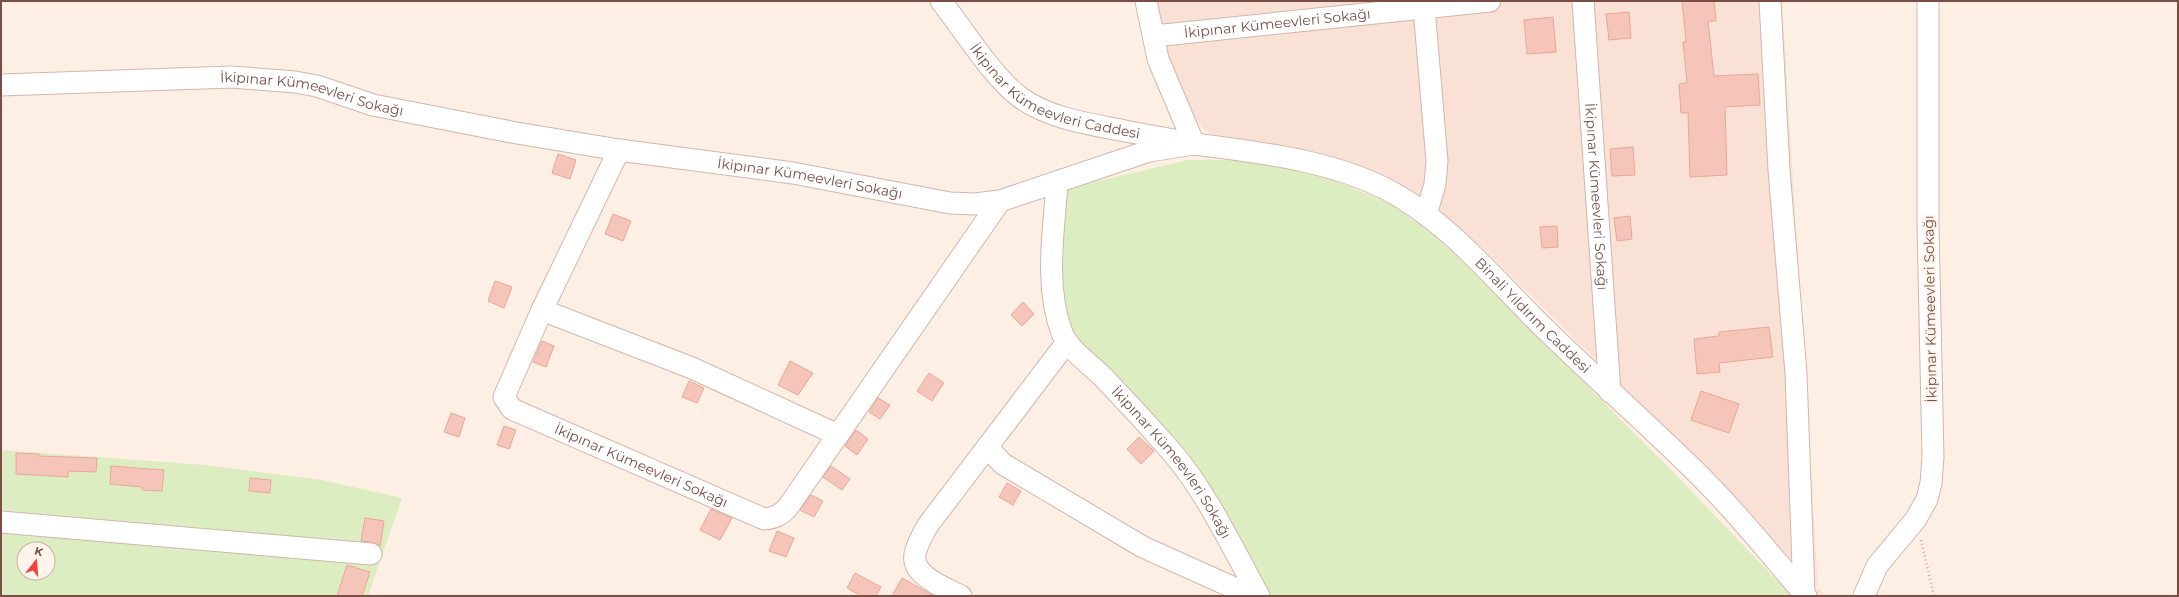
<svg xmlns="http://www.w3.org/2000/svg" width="2179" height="597" font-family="Montserrat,sans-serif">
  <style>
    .residential { fill: #f9e1d5 }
    .green { fill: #dcedc1; fill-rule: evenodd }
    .building { fill: #f6c5b9; stroke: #eba698 }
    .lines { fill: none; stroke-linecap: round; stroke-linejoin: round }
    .minor-casing { stroke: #d4b5ab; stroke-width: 23 }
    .path { stroke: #dca79c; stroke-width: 2.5; stroke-dasharray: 1 3; stroke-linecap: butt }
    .minor { stroke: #fff; stroke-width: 21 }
    .labels { text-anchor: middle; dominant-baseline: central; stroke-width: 4; stroke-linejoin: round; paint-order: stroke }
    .street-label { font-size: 14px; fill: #7a4e47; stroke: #fff4ec }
  </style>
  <rect width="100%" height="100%" fill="#feefe4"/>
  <path class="residential" d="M 1153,1 L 1782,1 L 1818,588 L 1827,596 L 1812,596 L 1818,588 L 1654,418 L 1485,250 L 1444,215 L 1405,188 L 1378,173 L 1343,160 L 1309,150 L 1211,134 L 1202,128 L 1187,102 L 1167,53 Z"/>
  <g class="green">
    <path d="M 1188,160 L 1255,160 L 1320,175 L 1392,204 L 1434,235 L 1496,294 L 1674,473 L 1792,596 L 1271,596 L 1205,480 L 1073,336 L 1065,308 L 1061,264 L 1064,189 Z"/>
    <path d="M 1,450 L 205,465 L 322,480 L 402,498 L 368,596 L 1,596 ZM 24,549 L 48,549 L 48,573 L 24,573 Z"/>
  </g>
  <g class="building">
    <path d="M 1682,1 L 1714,1 L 1716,21 L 1708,21 L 1714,76 L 1758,74 L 1760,105 L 1725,107 L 1727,175 L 1690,177 L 1688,113 L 1681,113 L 1679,84 L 1687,83 L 1683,42 L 1686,41 Z"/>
    <path d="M 1629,12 L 1631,38 L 1609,40 L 1606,14 Z"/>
    <path d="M 1553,17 L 1556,52 L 1527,54 L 1524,20 Z"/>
    <path d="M 1633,147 L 1635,175 L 1612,176 L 1610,149 Z"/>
    <path d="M 558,154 L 576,160 L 570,179 L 552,173 Z"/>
    <path d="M 613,214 L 631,221 L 623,241 L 605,234 Z"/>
    <path d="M 1630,216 L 1632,239 L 1617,241 L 1614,218 Z"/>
    <path d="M 1557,226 L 1558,247 L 1542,248 L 1540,227 Z"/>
    <path d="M 495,281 L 512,287 L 504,308 L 488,301 Z"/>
    <path d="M 1023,302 L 1034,314 L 1022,326 L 1011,315 Z"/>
    <path d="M 1769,327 L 1773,357 L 1719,363 L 1720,372 L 1697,374 L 1694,339 L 1719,336 L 1719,332 Z"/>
    <path d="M 542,341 L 554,346 L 546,367 L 533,362 Z"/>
    <path d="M 790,361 L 813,373 L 798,395 L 778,385 Z"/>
    <path d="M 929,373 L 944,383 L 932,401 L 917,391 Z"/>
    <path d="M 689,381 L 704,388 L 697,403 L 682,397 Z"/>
    <path d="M 1701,391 L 1739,404 L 1729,433 L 1691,420 Z"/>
    <path d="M 878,398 L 890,405 L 880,419 L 869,412 Z"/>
    <path d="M 451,413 L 465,418 L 459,437 L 444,432 Z"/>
    <path d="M 504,426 L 516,430 L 509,449 L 497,445 Z"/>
    <path d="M 856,430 L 868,439 L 857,455 L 845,446 Z"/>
    <path d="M 1139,437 L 1154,451 L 1141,464 L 1127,449 Z"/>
    <path d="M 16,453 L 39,454 L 39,456 L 97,458 L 96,472 L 68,471 L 68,477 L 16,474 Z"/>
    <path d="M 111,466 L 164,470 L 162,491 L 142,490 L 142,487 L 110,484 Z"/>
    <path d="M 831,466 L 850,479 L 842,490 L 823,477 Z"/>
    <path d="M 250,478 L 271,480 L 270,493 L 249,491 Z"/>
    <path d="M 1007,483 L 1021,491 L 1013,505 L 999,497 Z"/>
    <path d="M 811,495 L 823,501 L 814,517 L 800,510 Z"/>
    <path d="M 711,509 L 732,518 L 720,540 L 700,530 Z"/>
    <path d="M 365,518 L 384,521 L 380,546 L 372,542 L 361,541 Z"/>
    <path d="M 777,531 L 794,538 L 786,557 L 769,551 Z"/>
    <path d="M 347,565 L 370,572 L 362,596 L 337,596 Z"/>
    <path d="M 855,573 L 881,587 L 876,596 L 861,596 L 847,588 Z"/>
    <path d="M 902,578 L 934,596 L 892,596 Z"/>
  </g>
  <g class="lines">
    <defs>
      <g id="minor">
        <path id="s1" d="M 941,1 C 963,29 994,79 1021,98 C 1050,119 1091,124 1125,131 C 1148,135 1172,140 1195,144 C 1260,153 1326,159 1386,189 C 1448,221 1493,278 1542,326 C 1592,375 1644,421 1693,469 C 1734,509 1769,553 1806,596"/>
        <path d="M 1146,1 L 1158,59 L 1194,144"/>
        <path id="s2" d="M 1583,1 L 1610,392"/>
        <path d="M 1770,1 L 1779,170 L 1796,373 L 1804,594"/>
        <path d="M 1424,8 L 1437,161 L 1435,184 L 1426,215"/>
        <path id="s3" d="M 1154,36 L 1490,1"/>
        <path id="s4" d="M 1,85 L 232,77 L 295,82 L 317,86 L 373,105 L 511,132 L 619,150 L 793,173 L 950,203 L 975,204 L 1000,201 L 1149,151 L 1194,144"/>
        <path id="s5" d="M 619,150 L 542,310 L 504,397 L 512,409 L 764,519 C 775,518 781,515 788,507 L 1000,201"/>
        <path id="s6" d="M 1057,182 C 1054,231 1044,285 1062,333 C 1069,350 1090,364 1103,377 C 1126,401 1149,426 1171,451 C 1207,493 1232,547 1259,596"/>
        <path d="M 542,310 L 692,368 L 838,435"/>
        <path d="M 987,447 L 1003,464 L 1143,547 L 1252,596"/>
        <path d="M 1,522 L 371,554"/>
        <path d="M 961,596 C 946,588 911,576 915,554 C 917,544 923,534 928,525 L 1067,342"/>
        <path d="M 1864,596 L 1877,566 L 1916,519 L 1927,499 L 1931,483 L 1933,457 L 1928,225 L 1928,1"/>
      </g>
    </defs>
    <use href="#minor" class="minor-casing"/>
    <path class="path" d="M 1921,540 L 1934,596"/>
    <use href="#minor" class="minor"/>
  </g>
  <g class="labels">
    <g class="street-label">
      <text stroke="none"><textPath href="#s3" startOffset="124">İkipınar Kümeevleri Sokağı</textPath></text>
      <text stroke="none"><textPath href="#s1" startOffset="153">İkipınar Kümeevleri Caddesi</textPath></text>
      <text stroke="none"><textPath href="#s4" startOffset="313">İkipınar Kümeevleri Sokağı</textPath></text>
      <text stroke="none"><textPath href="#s4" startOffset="819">İkipınar Kümeevleri Sokağı</textPath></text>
      <text stroke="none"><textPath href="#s2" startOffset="196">İkipınar Kümeevleri Sokağı</textPath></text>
      <text transform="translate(1930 309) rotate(-91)">İkipınar Kümeevleri Sokağı</text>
      <text stroke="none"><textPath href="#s1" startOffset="699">Binali Yıldırım Caddesi</textPath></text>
      <text stroke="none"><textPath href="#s6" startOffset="323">İkipınar Kümeevleri Sokağı</textPath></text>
      <text stroke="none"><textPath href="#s5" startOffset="428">İkipınar Kümeevleri Sokağı</textPath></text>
    </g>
  </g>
  <rect width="2179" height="597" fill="none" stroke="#7a4e47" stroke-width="4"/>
  <g transform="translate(36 561) rotate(17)"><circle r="19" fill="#fff4ec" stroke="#cab2aa"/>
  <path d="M0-3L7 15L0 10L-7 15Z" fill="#f3403e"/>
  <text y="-6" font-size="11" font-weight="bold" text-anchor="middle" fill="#7a4e47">K</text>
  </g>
</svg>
